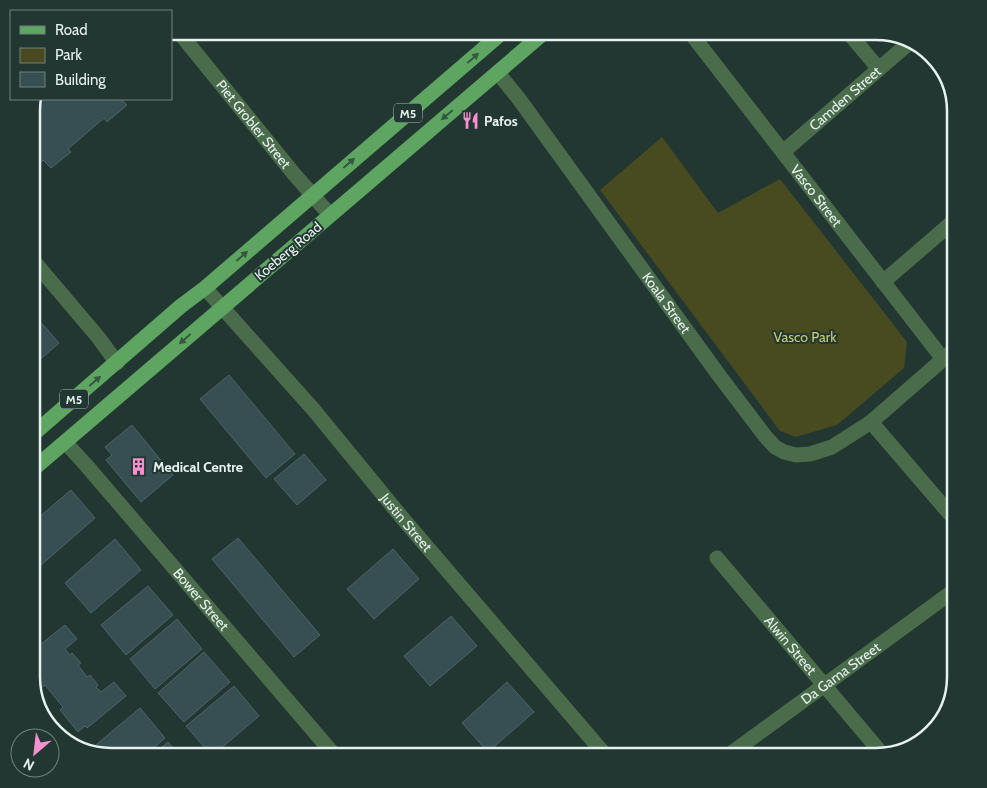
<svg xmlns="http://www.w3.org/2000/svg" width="987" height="788" font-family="Cabin,sans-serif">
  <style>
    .green { fill: #484b1f }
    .building { fill: #374e52; stroke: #4d6468 }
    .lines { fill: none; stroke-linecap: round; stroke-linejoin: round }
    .minor { stroke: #4a6c4b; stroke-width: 15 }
    .major { stroke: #5da560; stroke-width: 15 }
    .oneway { fill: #345840 }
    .labels { text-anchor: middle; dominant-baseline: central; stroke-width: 4; stroke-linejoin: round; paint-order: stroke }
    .shield { fill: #223732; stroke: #abbab6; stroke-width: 1 }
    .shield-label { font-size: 12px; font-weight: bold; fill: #e6f2ef }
    .street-label { font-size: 14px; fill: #e6f2ef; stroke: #223732 }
    .poi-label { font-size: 14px; font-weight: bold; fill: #e6f2ef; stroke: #223732; text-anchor: start }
    .park-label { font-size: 14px; fill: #c8cd73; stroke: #223732 }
    .rim { fill: none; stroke: #e6f2ef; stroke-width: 2.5 }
  </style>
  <rect width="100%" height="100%" fill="#223732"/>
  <path class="green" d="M 662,137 L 718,213 L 780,179 L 907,342 L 904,368 L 837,425 L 796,437 L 780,431 L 600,190 Z"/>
  <g class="building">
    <path d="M 35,99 L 121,99 L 127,105 L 107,122 L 104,118 L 68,149 L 71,152 L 51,168 L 43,160 L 31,170 L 31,137 L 39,130 L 31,121 L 31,105 Z"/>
    <path d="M 38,319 L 59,343 L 36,363 L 31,357 L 31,324 Z"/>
    <path d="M 229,375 L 295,454 L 266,478 L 200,399 Z"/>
    <path d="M 132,425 L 173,475 L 141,502 L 106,460 L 112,455 L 105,447 Z"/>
    <path d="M 304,454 L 326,480 L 297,505 L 274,479 Z"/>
    <path d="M 71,490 L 95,518 L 40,566 L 31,556 L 31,524 Z"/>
    <path d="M 238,538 L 320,635 L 294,657 L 212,559 Z"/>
    <path d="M 115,539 L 141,570 L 91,613 L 65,583 Z"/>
    <path d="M 393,549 L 419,579 L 374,619 L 347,589 Z"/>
    <path d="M 148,586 L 173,615 L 126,655 L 101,625 Z"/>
    <path d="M 451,616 L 477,646 L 430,686 L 404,656 Z"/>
    <path d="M 177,619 L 202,649 L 155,689 L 130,659 Z"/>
    <path d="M 65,625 L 77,639 L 65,649 L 70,655 L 72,653 L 81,663 L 78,665 L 87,677 L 90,675 L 98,685 L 96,687 L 101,692 L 114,682 L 126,696 L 87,728 L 85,726 L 78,732 L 60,710 L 63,707 L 45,685 L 42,687 L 31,674 L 31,652 Z"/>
    <path d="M 204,652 L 230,682 L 184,722 L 158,693 Z"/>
    <path d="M 507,682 L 534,712 L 488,752 L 462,723 Z"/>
    <path d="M 234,686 L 259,716 L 212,756 L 186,726 Z"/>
    <path d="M 140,708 L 165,738 L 143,757 L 111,757 L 91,749 Z"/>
    <path d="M 168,742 L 181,757 L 150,757 Z"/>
  </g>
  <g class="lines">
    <g class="minor">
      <path id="s1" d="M 178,31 L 294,174 L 330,215"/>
      <path id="s2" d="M 689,31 L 943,359"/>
      <path d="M 847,31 L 879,69"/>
      <path id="s3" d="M 498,73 L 519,99 L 718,374 L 765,436 L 775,447 L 784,452 L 796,455 L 810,454 L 832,447 L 871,422 L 956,348"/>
      <path id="s4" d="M 783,152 L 909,43"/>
      <path d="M 31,258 L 98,337 L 117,363"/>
      <path d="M 883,282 L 956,219"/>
      <path id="s5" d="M 205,288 L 313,409 L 404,520 L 607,757"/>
      <path d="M 871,422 L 956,521"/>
      <path id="s6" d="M 65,442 L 86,465 L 336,757"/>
      <path id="s7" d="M 717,558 L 883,755"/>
      <path id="s8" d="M 726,757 L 956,589"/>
    </g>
    <g class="major">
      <path d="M 31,436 L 181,306 L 205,288 L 504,31"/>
      <path d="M 31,471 L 546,31"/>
    </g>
  </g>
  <defs><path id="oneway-solid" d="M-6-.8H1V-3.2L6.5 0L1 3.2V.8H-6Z" transform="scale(1.25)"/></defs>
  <g class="oneway">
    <use href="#oneway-solid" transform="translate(473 58) rotate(-41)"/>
    <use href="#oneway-solid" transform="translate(447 115) rotate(140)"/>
    <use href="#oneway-solid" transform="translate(349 163) rotate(-41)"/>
    <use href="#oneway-solid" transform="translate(242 256) rotate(-41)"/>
    <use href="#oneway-solid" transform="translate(185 339) rotate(139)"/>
    <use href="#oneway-solid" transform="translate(95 381) rotate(-41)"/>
  </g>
  <defs>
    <symbol id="restaurant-bare" viewBox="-9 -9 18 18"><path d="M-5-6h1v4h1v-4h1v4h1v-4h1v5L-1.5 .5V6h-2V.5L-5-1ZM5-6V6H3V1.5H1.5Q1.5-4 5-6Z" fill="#f690cf" stroke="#223732" stroke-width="2.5" paint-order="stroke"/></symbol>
    <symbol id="building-bare" viewBox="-9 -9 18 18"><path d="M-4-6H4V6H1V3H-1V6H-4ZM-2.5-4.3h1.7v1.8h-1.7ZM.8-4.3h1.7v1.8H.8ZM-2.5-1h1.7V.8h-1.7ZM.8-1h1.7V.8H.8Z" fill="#f690cf" stroke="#223732" stroke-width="2.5" paint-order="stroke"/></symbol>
  </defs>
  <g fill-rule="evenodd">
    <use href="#restaurant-bare" x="458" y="108" width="25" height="25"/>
    <use href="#building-bare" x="126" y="454" width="25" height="25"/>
  </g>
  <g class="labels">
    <g class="shield">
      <rect x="394" y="103.5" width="28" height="19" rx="4"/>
      <rect x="60" y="389.5" width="28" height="19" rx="4"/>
    </g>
    <g class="shield-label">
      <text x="408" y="113">M5</text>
      <text x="74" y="399">M5</text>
    </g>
    <g class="street-label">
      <text stroke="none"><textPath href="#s4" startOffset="82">Camden Street</textPath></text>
      <text stroke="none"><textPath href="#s1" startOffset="120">Piet Grobler Street</textPath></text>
      <text stroke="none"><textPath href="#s2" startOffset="208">Vasco Street</textPath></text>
      <text transform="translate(288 251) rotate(-40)">Koeberg Road</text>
      <text stroke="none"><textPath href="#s3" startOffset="285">Koala Street</textPath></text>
      <text stroke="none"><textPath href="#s5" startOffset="309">Justin Street</textPath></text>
      <text stroke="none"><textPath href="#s6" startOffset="208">Bower Street</textPath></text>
      <text stroke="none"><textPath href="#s7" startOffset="114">Alwin Street</textPath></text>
      <text stroke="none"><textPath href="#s8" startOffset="142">Da Gama Street</textPath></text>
    </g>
    <g class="poi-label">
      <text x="484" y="121">Pafos</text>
      <text x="153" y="467">Medical Centre</text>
    </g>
    <g class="park-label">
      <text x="805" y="337">Vasco Park</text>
    </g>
  </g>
  <path d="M0 0H987V788H0ZM111 40H876A71 71 0 0 1 947 111V677A71 71 0 0 1 876 748H111A71 71 0 0 1 40 677V111A71 71 0 0 1 111 40Z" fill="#223732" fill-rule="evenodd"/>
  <path class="rim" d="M111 40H876A71 71 0 0 1 947 111V677A71 71 0 0 1 876 748H111A71 71 0 0 1 40 677V111A71 71 0 0 1 111 40Z"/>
  <rect x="10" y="10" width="162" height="90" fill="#223732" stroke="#70827e"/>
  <rect x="20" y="26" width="25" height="8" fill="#5da560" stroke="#70827e"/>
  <text x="55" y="35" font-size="15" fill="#e6f2ef">Road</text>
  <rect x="20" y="48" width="25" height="15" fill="#484b1f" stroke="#70827e"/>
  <text x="55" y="60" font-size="15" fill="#e6f2ef">Park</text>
  <rect x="20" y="72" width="25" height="15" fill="#374e52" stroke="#70827e"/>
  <text x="55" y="85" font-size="15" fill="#e6f2ef">Building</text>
  <g transform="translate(35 753) rotate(208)"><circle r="24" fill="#223732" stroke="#70827e"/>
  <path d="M0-4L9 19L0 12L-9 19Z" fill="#f690cf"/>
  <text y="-8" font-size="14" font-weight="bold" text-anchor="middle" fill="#e6f2ef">N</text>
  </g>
</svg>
